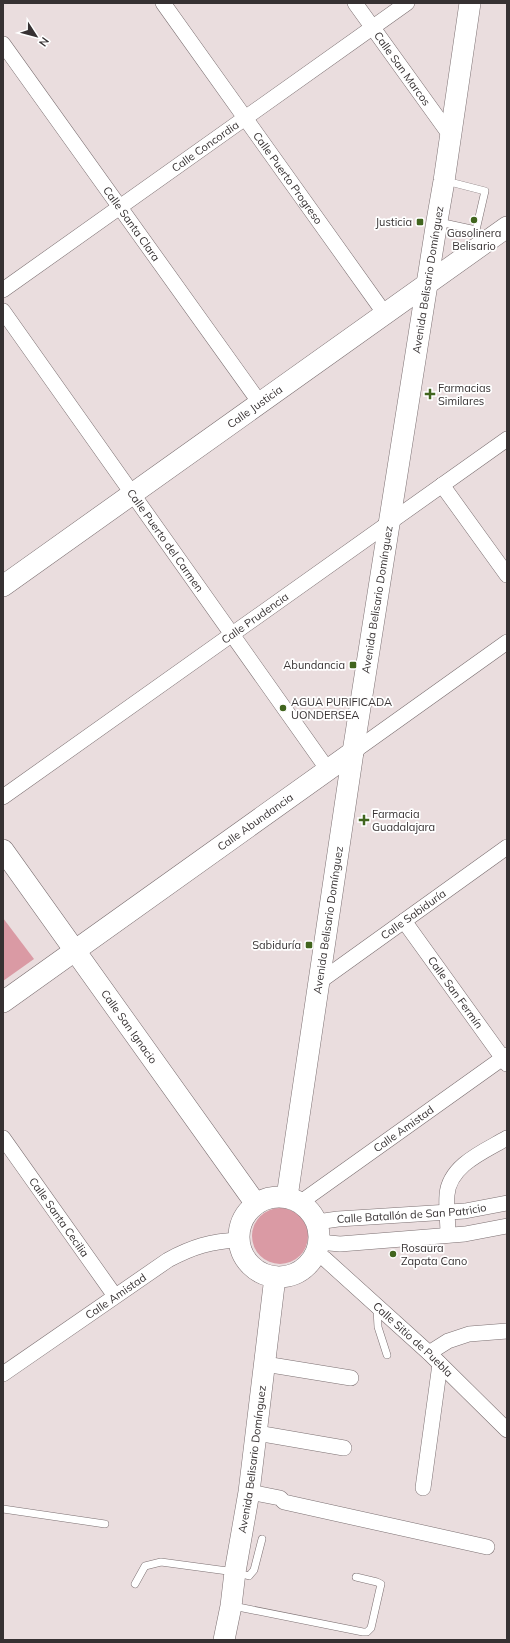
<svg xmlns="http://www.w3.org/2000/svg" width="510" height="1643" font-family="Mulish,sans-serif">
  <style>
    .green { fill: #da9aa4 }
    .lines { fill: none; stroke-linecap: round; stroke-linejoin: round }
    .lane-casing { stroke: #7c7072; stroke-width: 8 }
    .street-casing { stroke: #7c7072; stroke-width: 16 }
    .secondary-casing { stroke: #7c7072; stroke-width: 22 }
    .lane { stroke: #fff; stroke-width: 7 }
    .street { stroke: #fff; stroke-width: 15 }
    .secondary { stroke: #fff; stroke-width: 21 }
    .poi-dot { fill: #41651e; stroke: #fff; stroke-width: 1.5 }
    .labels { text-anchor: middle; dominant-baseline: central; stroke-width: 3.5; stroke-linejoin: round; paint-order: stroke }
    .street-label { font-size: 11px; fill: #363132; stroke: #fff }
    .poi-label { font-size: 11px; fill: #363132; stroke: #fff; text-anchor: start }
  </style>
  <rect width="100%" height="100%" fill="#eaddde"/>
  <g class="green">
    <path d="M 3,918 L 34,959 L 3,981 Z"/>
    <circle cx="280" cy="1236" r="28"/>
  </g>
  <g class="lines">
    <defs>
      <g id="lane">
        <path d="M 446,181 L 485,191 L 476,230"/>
        <path d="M 439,222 L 476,230 L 478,233"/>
        <path d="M 377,1309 L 378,1327 L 387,1355"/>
        <path d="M 3,1509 L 105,1524"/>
        <path d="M 135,1584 L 145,1566 L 161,1562 L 235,1572 L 249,1576 L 254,1570 L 262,1539"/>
        <path d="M 233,1606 L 363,1632 L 367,1632 L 371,1628 L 381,1584 L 377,1582 L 356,1577"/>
      </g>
      <g id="street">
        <path id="s1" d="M 163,3 L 385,314"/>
        <path id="s2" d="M 355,3 L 450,135"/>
        <path id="s3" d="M 3,44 L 260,403"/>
        <path id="s4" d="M 3,290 L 407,3"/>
        <path id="s5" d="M 3,311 L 328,770"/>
        <path d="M 442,485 L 507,575"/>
        <path d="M 353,752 L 507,642"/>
        <path id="s6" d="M 3,797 L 507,439"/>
        <path id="s7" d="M 404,921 L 507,1064"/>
        <path id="s8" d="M 319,982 L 507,847"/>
        <path id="s9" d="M 3,1138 L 115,1296"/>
        <path id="s10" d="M 301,1202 L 507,1055"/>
        <path id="s11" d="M 317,1222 L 338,1219 L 465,1211 L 507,1203"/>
        <path d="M 448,1235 C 448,1222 446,1208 447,1195 C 449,1165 485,1151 507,1138"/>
        <path d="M 319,1242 L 340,1244 L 465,1234 L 507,1226"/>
        <path id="s12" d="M 316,1253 L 325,1259 L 429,1353 L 507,1430"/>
        <path d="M 429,1353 L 448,1341 L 469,1334 L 507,1331"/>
        <path d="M 265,1364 L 351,1378"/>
        <path id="s13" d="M 3,1374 L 168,1260 C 192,1247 211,1241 239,1240"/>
        <path d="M 257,1433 L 344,1448"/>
        <path d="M 423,1488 L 440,1364"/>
        <path d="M 249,1492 L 280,1498 L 284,1502 L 487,1547"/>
      </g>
      <g id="secondary">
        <path id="s14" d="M 3,586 L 507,227"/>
        <path id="s15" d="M 3,850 L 256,1204"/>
        <path id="s16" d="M 3,1002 L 353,752"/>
        <circle cx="279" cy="1237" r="40"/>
        <path id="s17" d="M 287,1197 L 353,752 L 437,221 L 444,181 L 470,3"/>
        <path id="s18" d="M 224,1640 L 231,1606 L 235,1572 L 249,1492 L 275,1277"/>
      </g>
    </defs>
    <use href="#lane" class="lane-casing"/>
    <use href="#street" class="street-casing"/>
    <use href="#secondary" class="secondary-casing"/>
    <use href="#lane" class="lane"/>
    <use href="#street" class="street"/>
    <use href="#secondary" class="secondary"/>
  </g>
  <g class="poi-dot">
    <circle cx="474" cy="220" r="4"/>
    <rect x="416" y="218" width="8" height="8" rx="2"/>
    <path d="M428 388h4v4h4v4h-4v4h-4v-4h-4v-4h4z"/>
    <rect x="349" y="661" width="8" height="8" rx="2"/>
    <circle cx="283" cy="708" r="4"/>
    <path d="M362 814h4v4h4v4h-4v4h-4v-4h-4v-4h4z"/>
    <rect x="305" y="941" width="8" height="8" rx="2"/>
    <circle cx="393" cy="1254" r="4"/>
  </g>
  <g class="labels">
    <g class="street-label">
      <text stroke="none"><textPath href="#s2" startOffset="81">Calle San Marcos</textPath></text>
      <text stroke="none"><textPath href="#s4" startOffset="248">Calle Concordia</textPath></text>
      <text stroke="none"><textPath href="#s1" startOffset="215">Calle Puerto Progreso</textPath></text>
      <text stroke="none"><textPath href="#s3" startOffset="221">Calle Santa Clara</textPath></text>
      <text stroke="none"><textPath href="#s17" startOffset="928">Avenida Belisario Domínguez</textPath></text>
      <text stroke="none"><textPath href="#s14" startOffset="309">Calle Justicia</textPath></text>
      <text stroke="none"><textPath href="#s5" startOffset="281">Calle Puerto del Carmen</textPath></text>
      <text stroke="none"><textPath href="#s17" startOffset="604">Avenida Belisario Domínguez</textPath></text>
      <text stroke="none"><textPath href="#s6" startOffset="309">Calle Prudencia</textPath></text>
      <text stroke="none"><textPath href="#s16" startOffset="310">Calle Abundancia</textPath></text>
      <text stroke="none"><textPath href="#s8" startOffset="116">Calle Sabiduría</textPath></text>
      <text stroke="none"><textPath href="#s17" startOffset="280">Avenida Belisario Domínguez</textPath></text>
      <text stroke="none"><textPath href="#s7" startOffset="88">Calle San Fermín</textPath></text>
      <text stroke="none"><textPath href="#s15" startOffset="217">Calle San Ignacio</textPath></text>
      <text stroke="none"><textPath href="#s10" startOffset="126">Calle Amistad</textPath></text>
      <text stroke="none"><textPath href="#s11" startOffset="95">Calle Batallón de San Patricio</textPath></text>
      <text stroke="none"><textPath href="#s9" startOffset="97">Calle Santa Cecilia</textPath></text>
      <text stroke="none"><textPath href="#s13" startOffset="137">Calle Amistad</textPath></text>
      <text stroke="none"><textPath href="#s12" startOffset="130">Calle Sitio de Puebla</textPath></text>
      <text stroke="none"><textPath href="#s18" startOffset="183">Avenida Belisario Domínguez</textPath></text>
    </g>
    <g class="poi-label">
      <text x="412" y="222" text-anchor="end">Justicia</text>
      <text x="474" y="233" text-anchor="middle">Gasolinera<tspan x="474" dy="13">Belisario</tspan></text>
      <text x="438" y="388">Farmacias<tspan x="438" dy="13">Similares</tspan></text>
      <text x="345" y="665" text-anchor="end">Abundancia</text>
      <text x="291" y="702">AGUA PURIFICADA<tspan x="291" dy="13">UONDERSEA</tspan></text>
      <text x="372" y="814">Farmacia<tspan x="372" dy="13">Guadalajara</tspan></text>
      <text x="301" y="945" text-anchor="end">Sabiduría</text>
      <text x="401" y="1248">Rosaura<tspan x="401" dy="13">Zapata Cano</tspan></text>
    </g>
  </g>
  <rect width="510" height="1643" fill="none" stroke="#363132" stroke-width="8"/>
  <g transform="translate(36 36) rotate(126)" stroke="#ffffff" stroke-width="3" paint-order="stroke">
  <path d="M0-3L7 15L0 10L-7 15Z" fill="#363132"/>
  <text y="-6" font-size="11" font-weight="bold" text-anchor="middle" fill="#363132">N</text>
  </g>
</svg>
